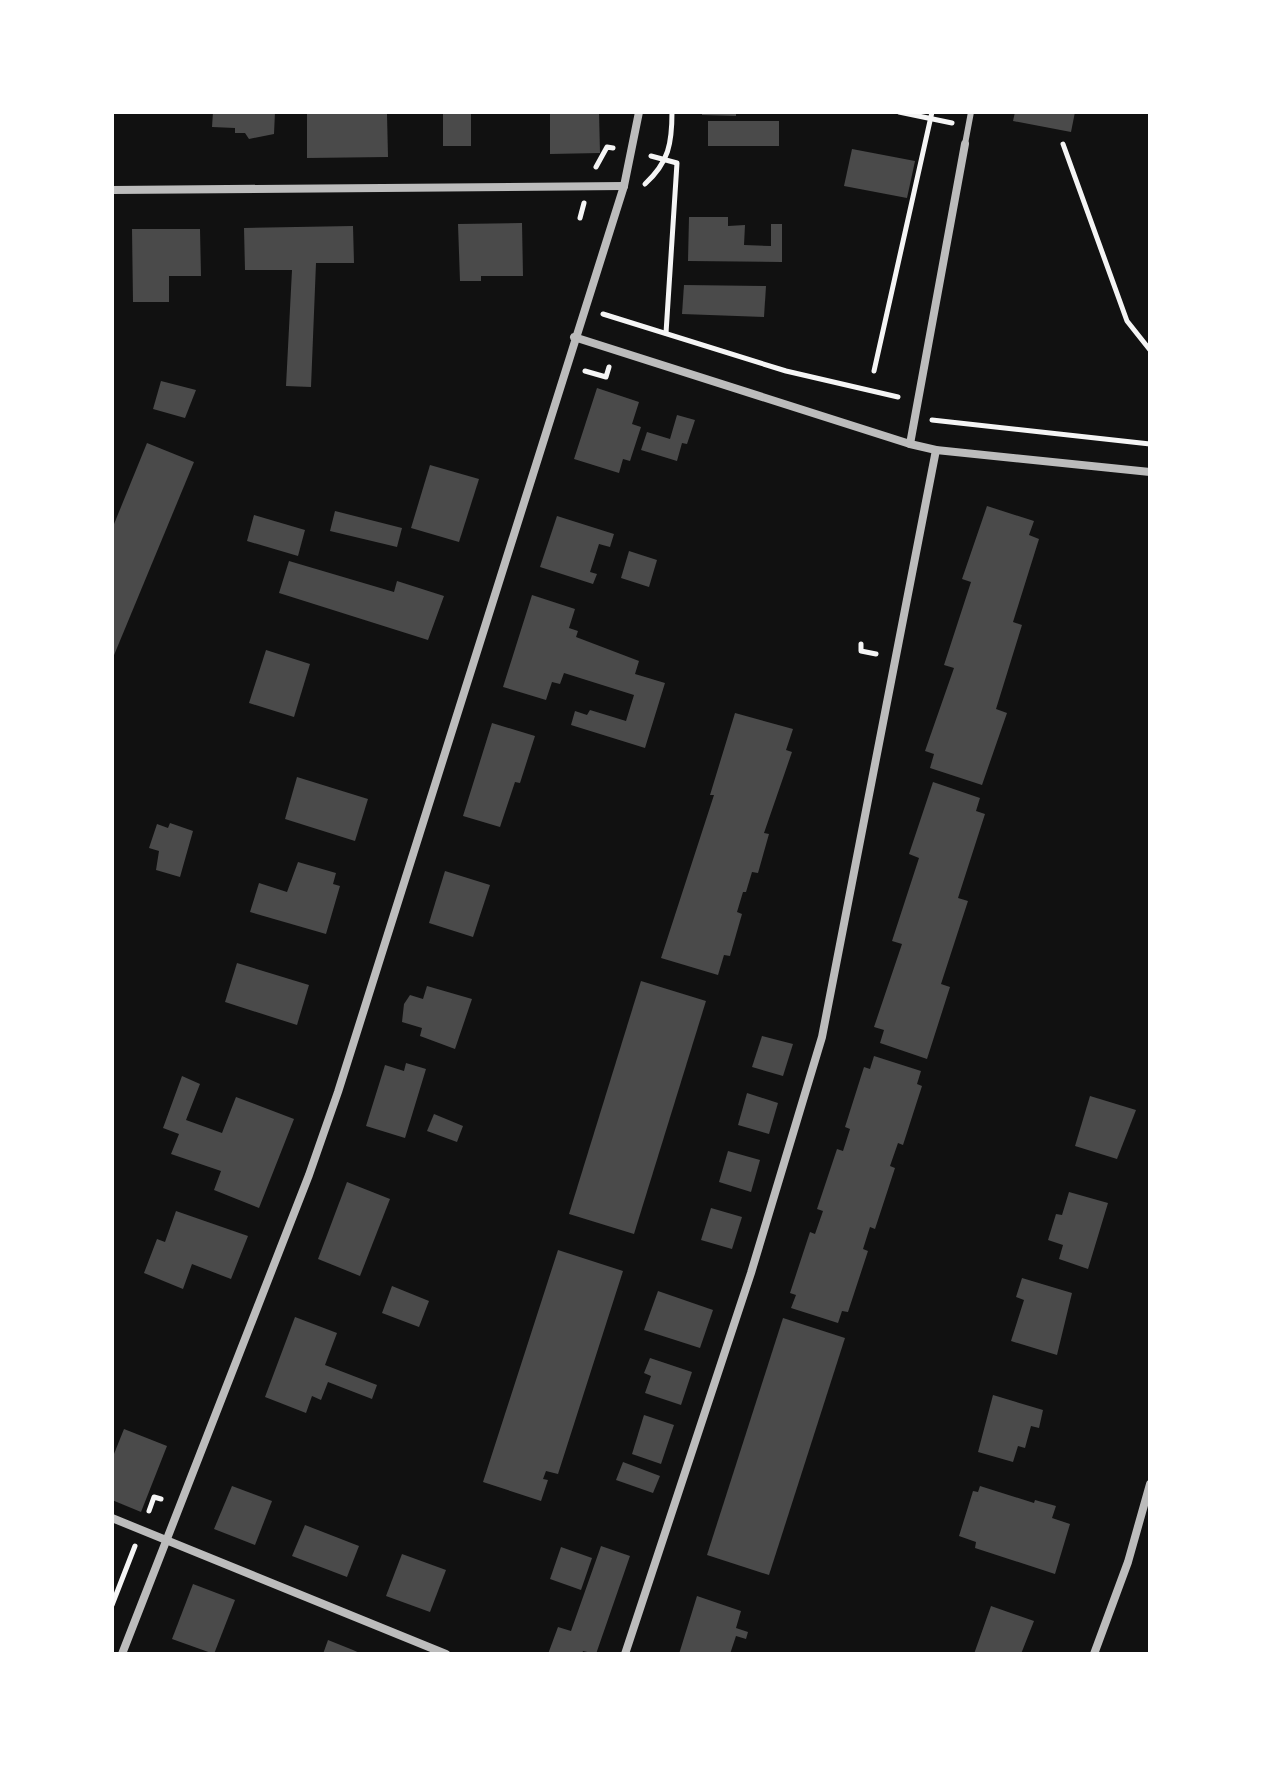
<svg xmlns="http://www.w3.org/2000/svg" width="1262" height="1766" font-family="Georgia,serif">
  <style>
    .building { fill: #4a4a4a }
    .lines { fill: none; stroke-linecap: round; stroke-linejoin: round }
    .path { stroke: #f5f5f5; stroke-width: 5 }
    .service { stroke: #bcbcbc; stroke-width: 6 }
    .minor { stroke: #bcbcbc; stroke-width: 8 }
  </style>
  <rect width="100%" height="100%" fill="#111"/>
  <g class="building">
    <path d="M 213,112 L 275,112 L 274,134 L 249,139 L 245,133 L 235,133 L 235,128 L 212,127 Z"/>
    <path d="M 307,112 L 387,114 L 388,157 L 307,158 Z"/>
    <rect x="443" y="112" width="28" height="34"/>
    <path d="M 550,112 L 599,112 L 600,153 L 550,154 Z"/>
    <path d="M 702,112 L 736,112 L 736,116 L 702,115 Z"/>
    <path d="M 1015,112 L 1075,112 L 1071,132 L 1013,121 Z"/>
    <rect x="708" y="121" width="71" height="25"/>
    <path d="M 852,149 L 915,161 L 907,198 L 844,186 Z"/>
    <path d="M 689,217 L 728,217 L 728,226 L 745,225 L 744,245 L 771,246 L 771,224 L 782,224 L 782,262 L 688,261 Z"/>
    <path d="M 522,223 L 523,276 L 481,276 L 481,281 L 460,281 L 458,224 Z"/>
    <path d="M 353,226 L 354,263 L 316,263 L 311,387 L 286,386 L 292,270 L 245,270 L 244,228 Z"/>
    <path d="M 132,229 L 200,229 L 201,276 L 169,276 L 169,302 L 133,302 Z"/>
    <path d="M 684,285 L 766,286 L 764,317 L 682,314 Z"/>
    <path d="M 161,381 L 196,390 L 185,418 L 153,409 Z"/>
    <path d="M 597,388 L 639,402 L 632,424 L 641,427 L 630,461 L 623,459 L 619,473 L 574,459 Z"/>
    <path d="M 677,415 L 695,420 L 687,444 L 682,443 L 677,461 L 641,450 L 647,432 L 670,439 Z"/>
    <path d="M 147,443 L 194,462 L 112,660 L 112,529 Z"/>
    <path d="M 430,465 L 479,479 L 459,542 L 411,528 Z"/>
    <path d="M 987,506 L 1034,521 L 1029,535 L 1039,539 L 1013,622 L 1022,625 L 996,709 L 1007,713 L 982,785 L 930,768 L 934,754 L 925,751 L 954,668 L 944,665 L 971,582 L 962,579 Z"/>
    <path d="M 335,511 L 402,528 L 397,547 L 330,531 Z"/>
    <path d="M 254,515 L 305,530 L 298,556 L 247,541 Z"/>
    <path d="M 557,516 L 614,534 L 610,547 L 599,544 L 590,572 L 597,574 L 593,584 L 540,567 Z"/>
    <path d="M 629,551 L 657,560 L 649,587 L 621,578 Z"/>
    <path d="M 289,561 L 394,592 L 397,581 L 444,596 L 428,640 L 279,593 Z"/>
    <path d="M 532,595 L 575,609 L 569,628 L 578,631 L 576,637 L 639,661 L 635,674 L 665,683 L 645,748 L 571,725 L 575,711 L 587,715 L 590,710 L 626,721 L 634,695 L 564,673 L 560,684 L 552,682 L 546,700 L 503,687 Z"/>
    <path d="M 266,650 L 310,664 L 294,717 L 249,703 Z"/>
    <path d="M 735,713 L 793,729 L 786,750 L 792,752 L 764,833 L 769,834 L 758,873 L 752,872 L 746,892 L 743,892 L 737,912 L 742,914 L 730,956 L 724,955 L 718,975 L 661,958 L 714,795 L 710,795 Z"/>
    <path d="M 492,723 L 535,736 L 520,783 L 515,782 L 500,827 L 463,816 Z"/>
    <path d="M 297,777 L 368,799 L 355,841 L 285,819 Z"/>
    <path d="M 933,782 L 980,798 L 976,811 L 985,814 L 958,898 L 968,901 L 941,984 L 950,987 L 927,1059 L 880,1043 L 884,1030 L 874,1027 L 902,944 L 892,941 L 919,858 L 909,854 Z"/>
    <path d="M 170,823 L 193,831 L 180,877 L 156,870 L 159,851 L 149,848 L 157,824 L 168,828 Z"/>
    <path d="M 298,862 L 336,873 L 333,884 L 340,886 L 326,934 L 250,912 L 259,883 L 287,892 Z"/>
    <path d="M 445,871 L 490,885 L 473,937 L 429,923 Z"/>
    <path d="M 237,963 L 309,985 L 297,1025 L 225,1002 Z"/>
    <path d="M 641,981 L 706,1001 L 634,1234 L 569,1214 Z"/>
    <path d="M 427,986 L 472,999 L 455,1049 L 420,1036 L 422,1028 L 402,1022 L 404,1004 L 410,995 L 423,999 Z"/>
    <path d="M 762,1036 L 793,1044 L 783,1076 L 752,1067 Z"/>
    <path d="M 874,1056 L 921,1071 L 917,1084 L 922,1086 L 903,1145 L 898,1143 L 890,1166 L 895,1168 L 875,1229 L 870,1227 L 863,1249 L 868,1251 L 848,1312 L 842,1311 L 838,1323 L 791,1308 L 796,1295 L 790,1293 L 810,1232 L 815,1234 L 823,1211 L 817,1209 L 837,1149 L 843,1151 L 850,1129 L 845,1127 L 864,1067 L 870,1069 Z"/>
    <path d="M 406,1063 L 426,1069 L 405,1138 L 366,1126 L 385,1065 L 404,1071 Z"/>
    <path d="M 182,1076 L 200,1084 L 186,1120 L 222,1133 L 236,1097 L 294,1119 L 259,1208 L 214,1190 L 221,1171 L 171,1154 L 179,1134 L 163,1128 Z"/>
    <path d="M 747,1093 L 778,1103 L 769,1134 L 738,1125 Z"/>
    <path d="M 1090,1096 L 1136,1110 L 1117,1159 L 1075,1146 Z"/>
    <path d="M 434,1114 L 463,1126 L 457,1142 L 427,1131 Z"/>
    <path d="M 728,1151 L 760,1160 L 751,1192 L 719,1182 Z"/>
    <path d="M 347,1182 L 390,1199 L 360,1276 L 318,1259 Z"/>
    <path d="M 1069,1192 L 1108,1203 L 1088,1269 L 1059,1259 L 1063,1245 L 1048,1240 L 1056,1214 L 1062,1215 Z"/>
    <path d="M 711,1208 L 742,1217 L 732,1249 L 701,1240 Z"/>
    <path d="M 176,1211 L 248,1236 L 231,1279 L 192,1264 L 183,1289 L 144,1273 L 157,1239 L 165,1242 Z"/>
    <path d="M 558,1250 L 623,1271 L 558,1474 L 546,1471 L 543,1479 L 548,1480 L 541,1501 L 483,1482 Z"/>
    <path d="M 1022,1278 L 1072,1293 L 1057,1355 L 1011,1341 L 1024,1300 L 1016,1297 Z"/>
    <path d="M 392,1286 L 429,1301 L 419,1327 L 382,1313 Z"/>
    <path d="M 658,1291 L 713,1310 L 700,1348 L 644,1330 Z"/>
    <path d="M 295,1317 L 337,1333 L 325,1365 L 377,1385 L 372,1399 L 328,1382 L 321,1400 L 312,1396 L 306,1413 L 265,1397 Z"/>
    <path d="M 783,1318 L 845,1338 L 769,1575 L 707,1555 Z"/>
    <path d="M 650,1358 L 692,1372 L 681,1405 L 645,1393 L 651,1376 L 644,1373 Z"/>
    <path d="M 993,1395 L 1043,1410 L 1039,1428 L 1031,1426 L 1025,1448 L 1018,1446 L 1013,1462 L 978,1452 Z"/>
    <path d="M 644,1415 L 674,1425 L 661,1464 L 632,1454 Z"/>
    <path d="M 124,1429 L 167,1446 L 141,1512 L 112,1500 L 112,1459 Z"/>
    <path d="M 623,1462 L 660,1476 L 653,1493 L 616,1480 Z"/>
    <path d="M 232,1486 L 272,1501 L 255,1545 L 214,1529 Z"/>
    <path d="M 980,1486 L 1034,1503 L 1035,1500 L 1056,1506 L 1052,1518 L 1070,1524 L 1055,1574 L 975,1548 L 976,1542 L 959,1536 L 973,1491 L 978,1492 Z"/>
    <path d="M 305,1525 L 359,1546 L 347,1577 L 292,1556 Z"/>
    <path d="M 601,1546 L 630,1556 L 596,1654 L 583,1651 L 582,1654 L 548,1654 L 558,1627 L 571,1631 Z"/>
    <path d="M 561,1547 L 592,1558 L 581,1590 L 550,1579 Z"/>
    <path d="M 402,1554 L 446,1570 L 430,1612 L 386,1596 Z"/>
    <path d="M 193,1584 L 235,1600 L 214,1654 L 172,1639 Z"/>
    <path d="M 697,1596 L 741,1611 L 736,1628 L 748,1632 L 746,1639 L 736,1636 L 730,1654 L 679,1654 Z"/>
    <path d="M 991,1606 L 1034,1621 L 1021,1654 L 974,1654 Z"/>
    <path d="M 328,1640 L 353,1650 L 362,1654 L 323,1654 Z"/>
  </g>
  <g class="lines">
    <g class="path">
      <path d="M 899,112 L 952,123"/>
      <path d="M 1063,144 L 1127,321 L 1150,350"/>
      <path d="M 651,156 L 677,163 L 666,333"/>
      <path d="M 596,167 L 607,147 L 613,148"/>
      <path d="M 645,184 C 669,162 672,143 672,112"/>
      <path d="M 580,218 L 584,203"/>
      <path d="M 603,314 L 786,371 L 898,397"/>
      <path d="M 585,371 L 606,377 L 609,367"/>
      <path d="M 874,371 L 932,112"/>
      <path d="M 932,420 L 1150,444"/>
      <path d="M 861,644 L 861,651 L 876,654"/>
      <path d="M 149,1511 L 154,1497 L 161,1499"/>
      <path d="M 112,1605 L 135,1546"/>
    </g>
    <path class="service" d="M 965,144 L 971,112"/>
    <g class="minor">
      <path d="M 112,190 L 624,186"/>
      <path d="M 574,337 L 910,444 L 936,450 L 1150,472"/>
      <path d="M 910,444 L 965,144"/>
      <path d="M 112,1518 L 446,1654"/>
      <path d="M 122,1654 L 309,1175 L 338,1092 L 624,186 L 639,112"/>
      <path d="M 625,1654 L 751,1273 L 822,1037 L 936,450"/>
      <path d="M 1094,1654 L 1128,1562 L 1150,1484"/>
    </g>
  </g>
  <rect width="1262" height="1766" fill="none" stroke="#ffffff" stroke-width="228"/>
</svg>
